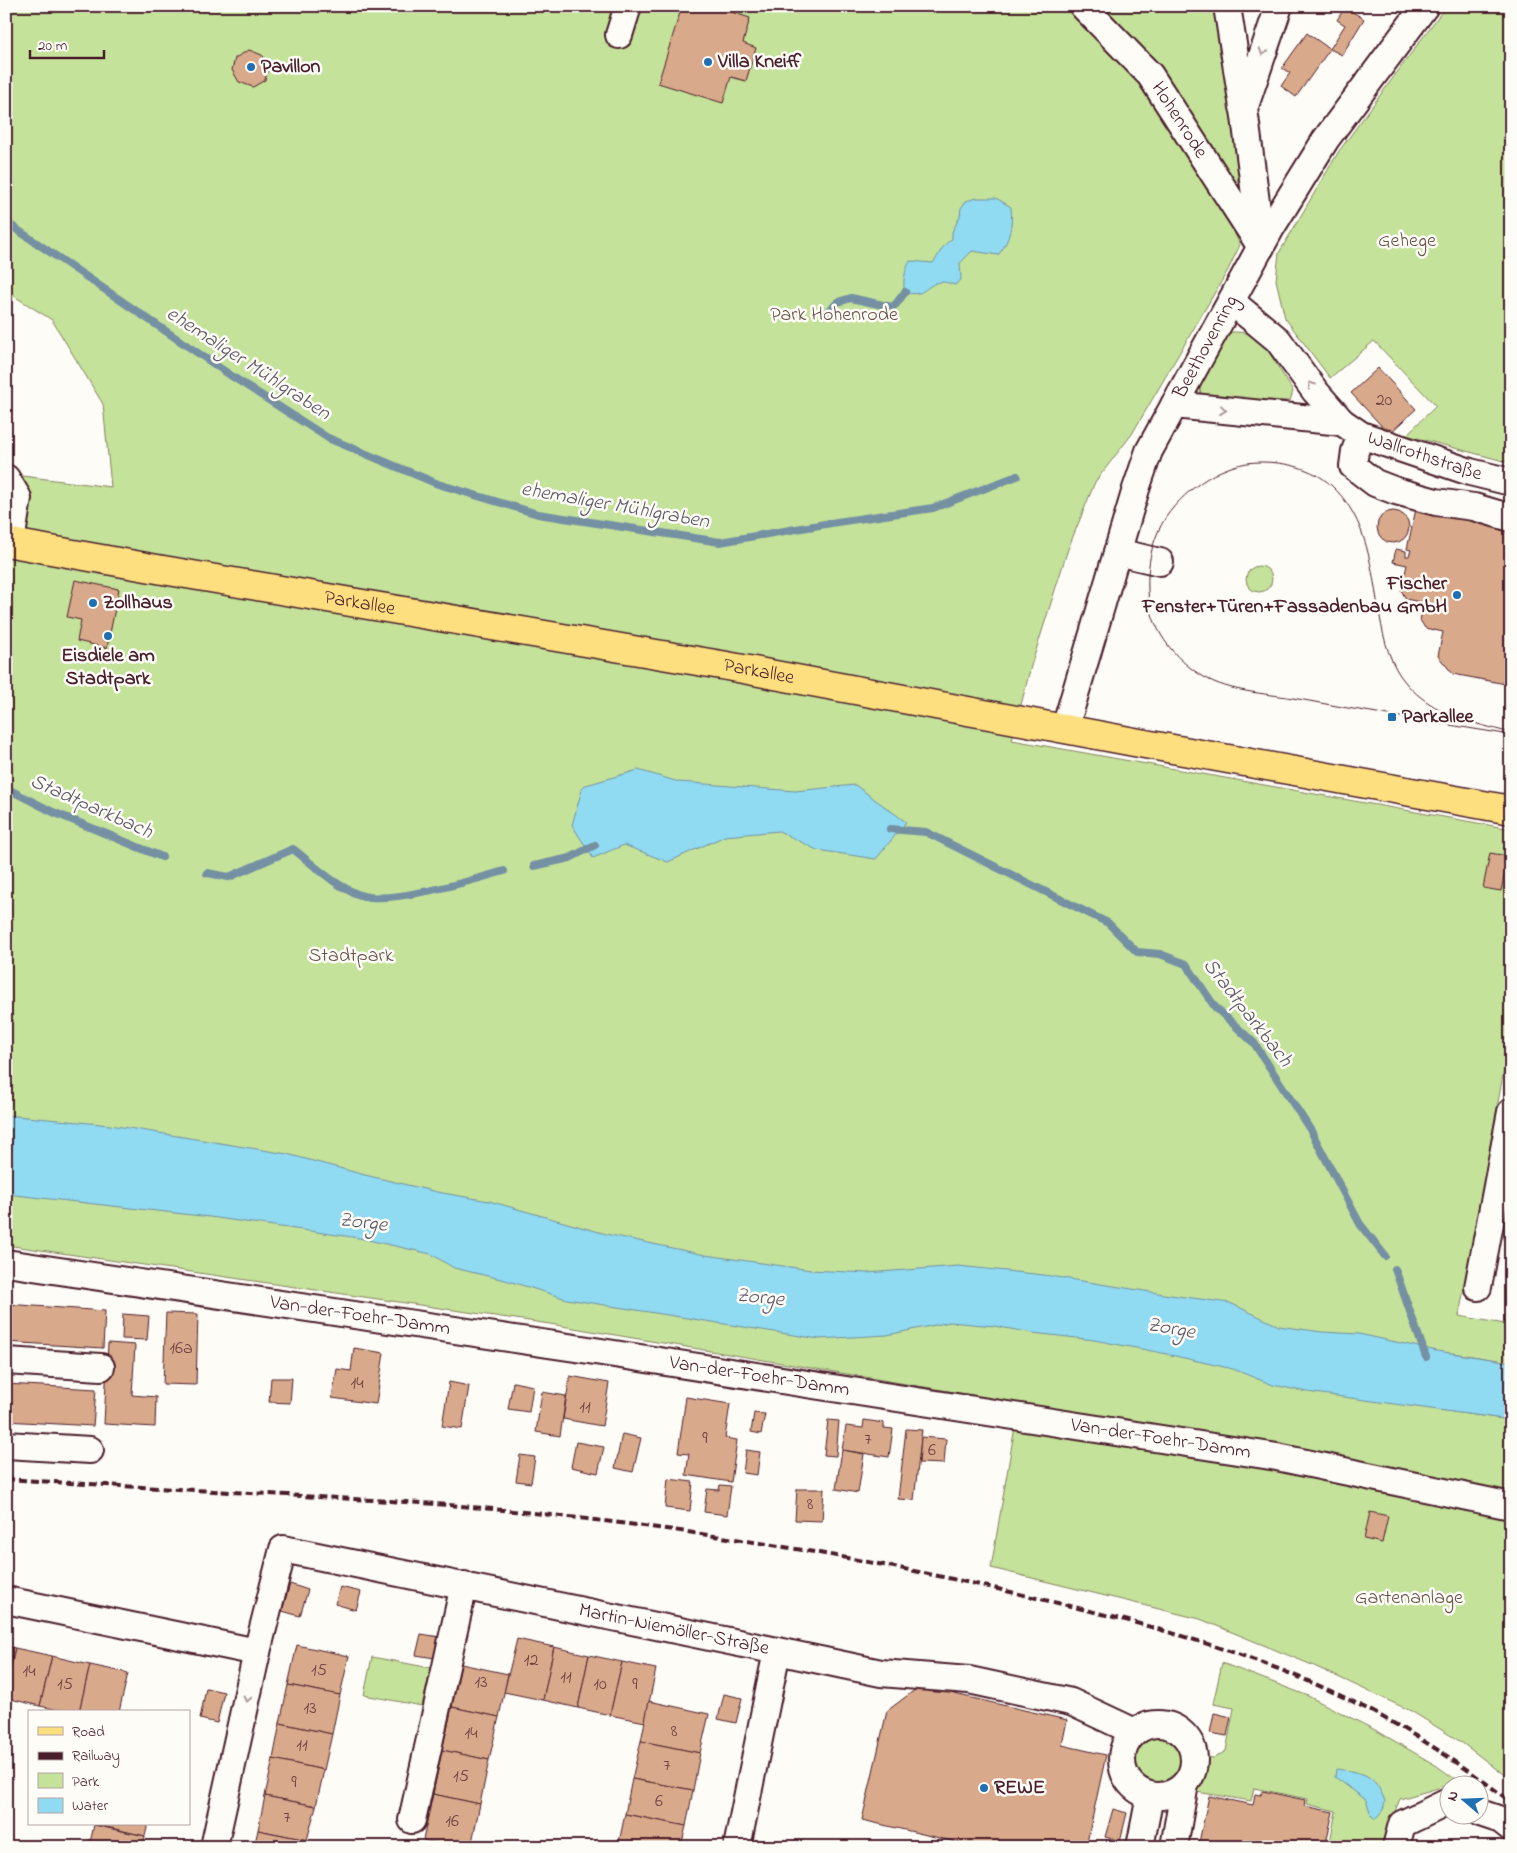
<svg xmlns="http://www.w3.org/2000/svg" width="1517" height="1853" font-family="'Indie Flower',sans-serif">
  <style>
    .green { fill: #c4e29a; stroke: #878062 }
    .water { fill: #90dbf1; stroke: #7490a2 }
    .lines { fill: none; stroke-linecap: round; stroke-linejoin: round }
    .stream { stroke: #7490a2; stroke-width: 8 }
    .building { fill: #d9a98b; stroke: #4a1f2b }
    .minor-casing { stroke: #4a1f2b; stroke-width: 30 }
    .major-casing { stroke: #4a1f2b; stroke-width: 31 }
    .minor { stroke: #fdfcf7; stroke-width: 26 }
    .major { stroke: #fedf80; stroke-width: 28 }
    .tram { stroke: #4a1f2b; stroke-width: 1 }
    .rail { stroke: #4a1f2b; stroke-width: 4; stroke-dasharray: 8 4; stroke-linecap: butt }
    .oneway { stroke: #ac999b }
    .poi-dot { fill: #1f6fb2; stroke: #fdfcf7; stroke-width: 2 }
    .labels { text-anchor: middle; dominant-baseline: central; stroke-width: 5; stroke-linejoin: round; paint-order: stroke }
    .number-label { font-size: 18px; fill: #6e4243 }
    .poi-label { font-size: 20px; font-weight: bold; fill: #4a1f2b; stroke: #fdfcf7; text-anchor: start }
    .street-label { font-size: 20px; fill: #4a1f2b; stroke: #fdfcf7 }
    .park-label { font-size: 20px; fill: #685047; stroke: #fdfcf7 }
    .water-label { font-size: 21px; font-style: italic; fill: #5f5766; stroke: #fdfcf7 }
  </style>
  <rect width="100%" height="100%" fill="#fdfcf7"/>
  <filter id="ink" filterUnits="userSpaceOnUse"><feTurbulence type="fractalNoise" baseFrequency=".02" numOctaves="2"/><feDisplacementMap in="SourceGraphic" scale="10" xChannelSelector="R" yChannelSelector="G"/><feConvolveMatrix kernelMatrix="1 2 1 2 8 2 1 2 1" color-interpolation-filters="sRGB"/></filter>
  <g filter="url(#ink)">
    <g class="green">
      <path d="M 6,6 L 1215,6 L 1239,176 L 1225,212 L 1240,245 L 1228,270 L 1132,434 L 1095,482 L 1068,549 L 1031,666 L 1012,740 L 1511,829 L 1511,1031 L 1459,1316 L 1511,1325 L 1511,1362 L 1452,1353 L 1440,1410 L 1511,1420 L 1511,1780 L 1461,1742 L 1411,1711 L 1312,1665 L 1200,1619 L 991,1568 L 1019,1403 L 550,1324 L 6,1245 L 6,474 L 111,487 L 103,404 L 52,320 L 6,291 Z"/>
      <path d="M 1446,6 L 1511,6 L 1511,463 L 1406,435 L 1436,406 L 1374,341 L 1330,378 L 1285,318 L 1276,280 L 1279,253 L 1339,151 Z"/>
      <path d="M 1232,332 C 1244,332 1253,333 1262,341 L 1293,391 L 1290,401 L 1209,398 L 1201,394 L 1199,385 L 1226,335 Z"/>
      <circle cx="1259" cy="579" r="13"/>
      <path d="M 372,1657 L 431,1668 L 422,1706 L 364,1695 Z"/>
      <path d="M 1222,1663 L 1306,1695 L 1379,1732 L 1437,1766 L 1459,1782 L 1400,1799 L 1391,1821 L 1385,1847 L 1329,1847 L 1336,1811 L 1306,1804 L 1307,1799 L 1254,1788 L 1251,1801 L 1197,1792 L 1205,1757 L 1214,1758 L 1226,1751 L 1234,1708 L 1213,1704 Z"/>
      <circle cx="1158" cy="1761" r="23"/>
    </g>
    <g class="water">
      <path d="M 977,198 L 996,198 L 1011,207 C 1013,225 1010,241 998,255 L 972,251 L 960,263 L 961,280 L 955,285 C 951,284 946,282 943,282 C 926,282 926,299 905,292 C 902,283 905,270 910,261 L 933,263 C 941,253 941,246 952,239 L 952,232 L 960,216 L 961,208 L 966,201 Z"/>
      <path d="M 638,770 L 679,782 L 795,791 L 855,785 L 906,822 L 876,859 L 817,850 L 779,831 L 725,836 L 668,862 L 624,845 L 593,858 L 572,825 L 583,786 Z"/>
      <path d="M 6,1115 L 110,1125 L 287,1154 L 365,1175 L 437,1192 L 489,1201 L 606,1234 L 705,1255 L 811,1270 L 867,1273 L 958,1266 L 1044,1275 L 1170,1295 L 1230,1303 L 1279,1326 L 1322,1332 L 1359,1334 L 1437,1351 L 1511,1362 L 1511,1420 L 1307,1392 L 1273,1385 L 1233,1369 L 1162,1353 L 1094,1340 L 1033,1333 L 994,1326 L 950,1322 L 887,1335 L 819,1339 L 567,1299 L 505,1280 L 454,1268 L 431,1254 L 359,1238 L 210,1217 L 6,1194 Z"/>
      <path d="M 1336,1769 C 1364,1773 1374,1773 1385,1801 L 1383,1810 L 1375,1819 L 1371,1815 L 1366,1800 L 1335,1777 Z"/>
    </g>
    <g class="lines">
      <g class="stream">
        <path d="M 6,222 L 233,377 L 328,438 L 438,484 L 538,514 L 720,542 L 837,522 L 933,508 L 1017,476"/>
        <path d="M 826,314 L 838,302 L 851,298 L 892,307 L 896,304 L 905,292"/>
        <path d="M 6,788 L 53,812 L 162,857"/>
        <path d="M 890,829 L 926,832 L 1108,923 L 1137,952 L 1160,954 L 1186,964 L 1215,1007 L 1254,1043 L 1311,1131 L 1360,1224 L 1385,1256"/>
        <path d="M 534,866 L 570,858 L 595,845"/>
        <path d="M 207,873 L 229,877 L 293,849 C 314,865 336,887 360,895 C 388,905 474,880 504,871"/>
        <path d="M 1395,1269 L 1426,1357"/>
      </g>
    </g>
    <g class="building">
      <path d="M 682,6 L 712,6 L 750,18 L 743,43 L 756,48 L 746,81 L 731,77 L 723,103 L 658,83 Z"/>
      <path d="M 1345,7 L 1364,19 L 1342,55 L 1330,49 L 1345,25 L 1337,20 Z"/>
      <path d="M 1307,33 L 1330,49 L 1296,97 L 1281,86 L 1290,73 L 1282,68 Z"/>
      <path d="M 249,50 L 262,55 L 269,65 L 265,80 L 253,87 L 239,82 L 232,70 L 235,58 Z"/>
      <path d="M 1378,368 L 1416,409 L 1389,434 L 1351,393 Z"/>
      <path d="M 1416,509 L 1470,518 L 1511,529 L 1511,685 L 1453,674 L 1438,656 L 1443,632 L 1425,628 L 1420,620 L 1424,603 L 1406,599 L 1401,590 L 1407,565 L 1393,562 L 1396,549 L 1406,551 L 1406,556 L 1409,556 L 1411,550 L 1407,549 Z"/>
      <circle cx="1393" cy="527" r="16"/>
      <path d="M 75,580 L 119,589 L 107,648 L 77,641 L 81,620 L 67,617 Z"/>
      <path d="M 1490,853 L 1508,856 L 1501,891 L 1483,888 Z"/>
      <path d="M 6,1304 L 105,1311 L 103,1348 L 6,1342 Z"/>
      <path d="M 166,1313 L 198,1314 L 196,1385 L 163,1384 Z"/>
      <path d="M 123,1314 L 149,1316 L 147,1340 L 122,1339 Z"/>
      <path d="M 108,1343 L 135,1345 L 132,1395 L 156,1397 L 155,1427 L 104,1424 Z"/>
      <path d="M 354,1348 L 384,1353 L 376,1404 L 332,1398 L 337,1369 L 351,1371 Z"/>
      <path d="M 570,1376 L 609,1383 L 602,1426 L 563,1419 Z"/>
      <path d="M 271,1378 L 292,1378 L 290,1403 L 269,1402 Z"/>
      <path d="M 449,1382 L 469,1386 L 462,1429 L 442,1426 Z"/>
      <path d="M 513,1382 L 533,1386 L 529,1412 L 508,1409 Z"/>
      <path d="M 6,1384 L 96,1389 L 93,1426 L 6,1421 Z"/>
      <path d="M 542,1392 L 566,1396 L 560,1436 L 536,1432 Z"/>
      <path d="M 686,1397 L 730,1404 L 725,1438 L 737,1440 L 731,1482 L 686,1475 L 689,1454 L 678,1453 Z"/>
      <path d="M 754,1413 L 765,1414 L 761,1434 L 751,1432 Z"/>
      <path d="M 828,1420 L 839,1421 L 836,1456 L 824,1455 Z"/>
      <path d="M 864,1420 L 884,1423 L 884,1428 L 893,1429 L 889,1457 L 842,1450 L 846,1426 L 863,1428 Z"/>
      <path d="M 906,1429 L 922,1430 L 914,1500 L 898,1499 Z"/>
      <path d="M 622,1434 L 641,1438 L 633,1472 L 615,1468 Z"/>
      <path d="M 921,1437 L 946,1439 L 944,1464 L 919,1463 Z"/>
      <path d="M 576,1442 L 604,1447 L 598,1473 L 571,1467 Z"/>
      <path d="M 746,1450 L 760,1452 L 757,1475 L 743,1473 Z"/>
      <path d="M 842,1450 L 864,1454 L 858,1493 L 836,1489 Z"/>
      <path d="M 520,1455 L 535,1457 L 531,1483 L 516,1481 Z"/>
      <path d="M 668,1479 L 693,1482 L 690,1511 L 665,1508 Z"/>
      <path d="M 720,1485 L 731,1486 L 727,1515 L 704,1512 L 707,1489 L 719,1490 Z"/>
      <path d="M 797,1489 L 824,1489 L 822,1521 L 795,1520 Z"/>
      <path d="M 1370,1512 L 1388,1516 L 1382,1543 L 1364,1539 Z"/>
      <path d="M 290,1584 L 308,1590 L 300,1616 L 282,1611 Z"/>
      <path d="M 340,1587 L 361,1592 L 356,1610 L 335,1604 Z"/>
      <path d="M 421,1634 L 440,1637 L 435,1658 L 416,1655 Z"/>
      <path d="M 517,1639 L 554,1647 L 543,1700 L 504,1692 Z"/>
      <path d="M 297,1645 L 349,1656 L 340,1695 L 288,1685 Z"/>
      <path d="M 6,1646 L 15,1648 L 6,1688 Z"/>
      <path d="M 554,1647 L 589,1655 L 578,1708 L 543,1700 Z"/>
      <path d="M 15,1648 L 52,1656 L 40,1706 L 6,1698 L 6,1688 Z"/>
      <path d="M 589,1655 L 622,1662 L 610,1715 L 578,1708 Z"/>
      <path d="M 52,1656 L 90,1665 L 79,1712 L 67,1712 L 40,1706 Z"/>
      <path d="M 622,1662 L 656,1669 L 645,1722 L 610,1715 Z"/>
      <path d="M 461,1664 L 508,1674 L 499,1717 L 452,1707 Z"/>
      <path d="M 90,1665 L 128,1673 L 119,1712 L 79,1712 Z"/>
      <path d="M 288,1685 L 340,1695 L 332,1734 L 280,1723 Z"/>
      <path d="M 920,1686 L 1067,1720 L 1062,1745 L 1106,1755 L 1086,1847 L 978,1847 L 862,1820 L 887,1711 Z"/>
      <path d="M 206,1688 L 224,1692 L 217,1723 L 200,1719 Z"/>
      <path d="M 724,1694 L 742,1698 L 736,1723 L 718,1719 Z"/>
      <path d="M 649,1701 L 709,1714 L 700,1753 L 641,1741 Z"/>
      <path d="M 452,1707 L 499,1717 L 489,1760 L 442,1750 Z"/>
      <path d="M 1214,1713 L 1231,1717 L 1227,1736 L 1210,1733 Z"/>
      <path d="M 280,1723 L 332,1734 L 324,1770 L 273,1759 Z"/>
      <path d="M 641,1741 L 700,1753 L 693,1790 L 632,1779 Z"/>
      <path d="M 442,1750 L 489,1760 L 480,1804 L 433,1794 Z"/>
      <path d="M 273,1759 L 324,1770 L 316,1806 L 265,1796 Z"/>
      <path d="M 632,1779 L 693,1790 L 686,1826 L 625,1814 Z"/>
      <path d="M 1263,1791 L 1305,1800 L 1304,1806 L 1333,1812 L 1325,1847 L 1198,1847 L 1209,1796 L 1253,1805 L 1255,1794 L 1261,1795 Z"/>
      <path d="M 433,1794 L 480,1804 L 471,1847 L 455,1847 L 423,1840 Z"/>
      <path d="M 265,1796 L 316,1806 L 307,1840 L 258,1830 Z"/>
      <path d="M 1113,1809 L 1127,1813 L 1120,1841 L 1105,1837 Z"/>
      <path d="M 625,1814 L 686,1826 L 681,1847 L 618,1847 Z"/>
      <path d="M 94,1824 L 148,1824 L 145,1836 Z"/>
      <path d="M 94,1825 L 145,1836 L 143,1847 L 89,1847 Z"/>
      <path d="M 258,1830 L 307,1840 L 306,1847 L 254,1847 Z"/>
    </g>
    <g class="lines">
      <defs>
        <g id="minor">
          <path id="s1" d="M 1083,6 L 1150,75 L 1261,247"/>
          <path d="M 1227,6 L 1243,107"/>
          <path d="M 619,35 L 628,6"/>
          <path d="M 1261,241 L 1244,109 L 1279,6"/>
          <path id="s2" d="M 1232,302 L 1278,340 L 1315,391 L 1342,422 L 1361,435 L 1470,472 L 1511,482"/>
          <path d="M 1174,405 L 1342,422"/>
          <path d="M 1361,435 L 1355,451 L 1353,466 L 1375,483 L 1396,491 L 1436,502 L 1474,507 L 1511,518"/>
          <path d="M 6,478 L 18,498 L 11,542"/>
          <path d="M 1117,552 L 1160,562"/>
          <path id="s3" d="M 1065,728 L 1136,489 L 1149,451 L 1271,228 L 1326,139 L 1425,6"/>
          <path id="s4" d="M 6,1263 L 582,1349 L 1277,1457 L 1511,1506"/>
          <path d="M 1478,1287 L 1511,1112"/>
          <path d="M 6,1361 L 101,1367"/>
          <path d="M 6,1445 L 90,1450"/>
          <path d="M 6,1600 L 257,1652"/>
          <path d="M 777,1651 L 881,1673 L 969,1680 L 1071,1702 L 1135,1732"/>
          <circle cx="1158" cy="1760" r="36"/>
          <path d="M 1480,1813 L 1501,1820 L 1511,1828"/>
          <path d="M 412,1820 L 464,1585"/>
          <path id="s5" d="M 214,1847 L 257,1652 L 283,1549 L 777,1651 L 737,1847"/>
          <path d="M 1140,1847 L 1150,1796"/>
          <path d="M 1174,1847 L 1185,1784"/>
          <path d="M 1396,1847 L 1402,1824 L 1450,1801"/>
        </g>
        <g id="major">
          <path id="s6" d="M 6,542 L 163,570 L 727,666 L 1145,744 L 1511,810"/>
        </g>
      </defs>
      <use href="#minor" class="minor-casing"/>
      <use href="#major" class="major-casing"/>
      <use href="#minor" class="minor"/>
      <use href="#major" class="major"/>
      <path class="tram" d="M 1511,733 C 1473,723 1432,714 1406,683 C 1390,665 1384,640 1380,617 C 1371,570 1369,520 1331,485 C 1312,468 1286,462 1260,462 C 1224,462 1187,487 1166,517 C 1152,539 1147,564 1148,590 C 1149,627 1173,659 1204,677 C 1230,692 1263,693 1293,698 C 1366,712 1438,723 1511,735"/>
      <path class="rail" d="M 6,1479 C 100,1485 194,1490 288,1495 C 345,1499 403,1501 460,1506 C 642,1522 823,1549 1002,1590 C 1111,1615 1221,1642 1324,1688 C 1391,1718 1453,1757 1511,1802"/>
    </g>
    <defs><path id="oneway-chevron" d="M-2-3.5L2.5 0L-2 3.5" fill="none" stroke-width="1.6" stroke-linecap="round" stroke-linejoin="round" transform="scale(1.25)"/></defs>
    <g class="oneway">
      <use href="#oneway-chevron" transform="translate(1263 52) rotate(109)"/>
      <use href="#oneway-chevron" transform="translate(1311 385) rotate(-126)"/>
      <use href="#oneway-chevron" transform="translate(1223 410) rotate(6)"/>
      <use href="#oneway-chevron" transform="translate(247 1699) rotate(103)"/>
    </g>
  </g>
  <g class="poi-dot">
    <circle cx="708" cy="62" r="5"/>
    <circle cx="251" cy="67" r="5"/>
    <circle cx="1457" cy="595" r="5"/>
    <circle cx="93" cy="603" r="5"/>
    <circle cx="108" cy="636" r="5"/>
    <rect x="1387" y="712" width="10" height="10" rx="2.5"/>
    <circle cx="984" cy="1788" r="5"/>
  </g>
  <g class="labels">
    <g class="number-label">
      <text x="1384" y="401">20</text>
      <text x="181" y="1349">16a</text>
      <text x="357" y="1384">14</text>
      <text x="585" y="1408">11</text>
      <text x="705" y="1439">9</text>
      <text x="868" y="1440">7</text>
      <text x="932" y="1451">6</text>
      <text x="810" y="1505">8</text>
      <text x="531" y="1661">12</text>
      <text x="319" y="1671">15</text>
      <text x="29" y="1672">14</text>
      <text x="566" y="1678">11</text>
      <text x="481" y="1683">13</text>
      <text x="65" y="1685">15</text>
      <text x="600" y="1685">10</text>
      <text x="635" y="1685">9</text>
      <text x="310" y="1709">13</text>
      <text x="674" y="1732">8</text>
      <text x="471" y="1734">14</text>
      <text x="302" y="1746">11</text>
      <text x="667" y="1766">7</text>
      <text x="461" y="1777">15</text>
      <text x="294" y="1783">9</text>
      <text x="659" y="1802">6</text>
      <text x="287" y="1818">7</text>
      <text x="452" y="1822">16</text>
    </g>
    <g class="poi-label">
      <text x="718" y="62">Villa Kneiff</text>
      <text x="261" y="67">Pavillon</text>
      <text x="1447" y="584" text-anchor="end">Fischer<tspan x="1447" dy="23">Fenster+Türen+Fassadenbau GmbH</tspan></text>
      <text x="103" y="603">Zollhaus</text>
      <text x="108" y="656" text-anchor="middle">Eisdiele am<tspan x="108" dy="23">Stadtpark</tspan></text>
      <text x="1402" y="717">Parkallee</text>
      <text x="994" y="1788">REWE</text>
    </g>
    <g class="street-label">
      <text stroke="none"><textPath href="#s1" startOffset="150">Hohenrode</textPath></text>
      <text stroke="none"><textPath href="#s3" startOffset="408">Beethovenring</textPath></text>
      <text stroke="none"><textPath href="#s2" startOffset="254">Wallrothstraße</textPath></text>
      <text stroke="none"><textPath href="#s6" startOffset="359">Parkallee</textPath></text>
      <text stroke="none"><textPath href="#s6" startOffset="764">Parkallee</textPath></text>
      <text stroke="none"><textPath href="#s4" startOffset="358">Van-der-Foehr-Damm</textPath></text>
      <text stroke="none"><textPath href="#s4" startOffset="762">Van-der-Foehr-Damm</textPath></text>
      <text stroke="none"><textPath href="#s4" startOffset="1168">Van-der-Foehr-Damm</textPath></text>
      <text stroke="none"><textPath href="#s5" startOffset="705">Martin-Niemöller-Straße</textPath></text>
    </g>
    <g class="park-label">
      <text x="1407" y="241">Gehege</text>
      <text x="834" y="315">Park Hohenrode</text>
      <text x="351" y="956">Stadtpark</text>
      <text x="1409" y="1598">Gartenanlage</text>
    </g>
    <g class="water-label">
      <text transform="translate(248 364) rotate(33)">ehemaliger Mühlgraben</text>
      <text transform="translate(615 506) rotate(10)">ehemaliger Mühlgraben</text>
      <text transform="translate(91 807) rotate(24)">Stadtparkbach</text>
      <text transform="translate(1247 1013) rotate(52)">Stadtparkbach</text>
      <text transform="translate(363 1223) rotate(7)">Zorge</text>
      <text transform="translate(760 1298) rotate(6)">Zorge</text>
      <text transform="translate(1171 1329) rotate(10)">Zorge</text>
    </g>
  </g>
  <rect width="1517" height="1853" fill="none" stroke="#fdfcf7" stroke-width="25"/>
  <rect x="12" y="12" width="1492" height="1828" fill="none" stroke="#4a1f2b" stroke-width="2" filter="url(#ink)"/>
  <rect x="28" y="1710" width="162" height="115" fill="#fdfcf7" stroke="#b5a4a5"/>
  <rect x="38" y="1727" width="25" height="8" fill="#fedf80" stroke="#b5a4a5"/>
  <text x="72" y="1736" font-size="15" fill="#4a1f2b">Road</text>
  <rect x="38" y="1752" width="25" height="8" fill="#4a1f2b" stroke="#b5a4a5"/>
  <text x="72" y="1760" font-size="15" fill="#4a1f2b">Railway</text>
  <rect x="38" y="1773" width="25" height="15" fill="#c4e29a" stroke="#b5a4a5"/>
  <text x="72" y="1786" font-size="15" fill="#4a1f2b">Park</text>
  <rect x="38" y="1798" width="25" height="15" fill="#90dbf1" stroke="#b5a4a5"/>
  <text x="72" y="1810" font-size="15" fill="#4a1f2b">Water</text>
  <g transform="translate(1464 1800) rotate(289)"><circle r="24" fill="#fdfcf7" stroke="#b5a4a5"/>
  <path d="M0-4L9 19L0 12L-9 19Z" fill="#1f6fb2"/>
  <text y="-8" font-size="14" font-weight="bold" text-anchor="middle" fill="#4a1f2b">N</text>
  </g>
  <path d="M30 50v8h74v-8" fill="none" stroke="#4a1f2b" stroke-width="2.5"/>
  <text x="38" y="50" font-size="15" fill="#4a1f2b" stroke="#fdfcf7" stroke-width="4" paint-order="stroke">20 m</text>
</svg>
